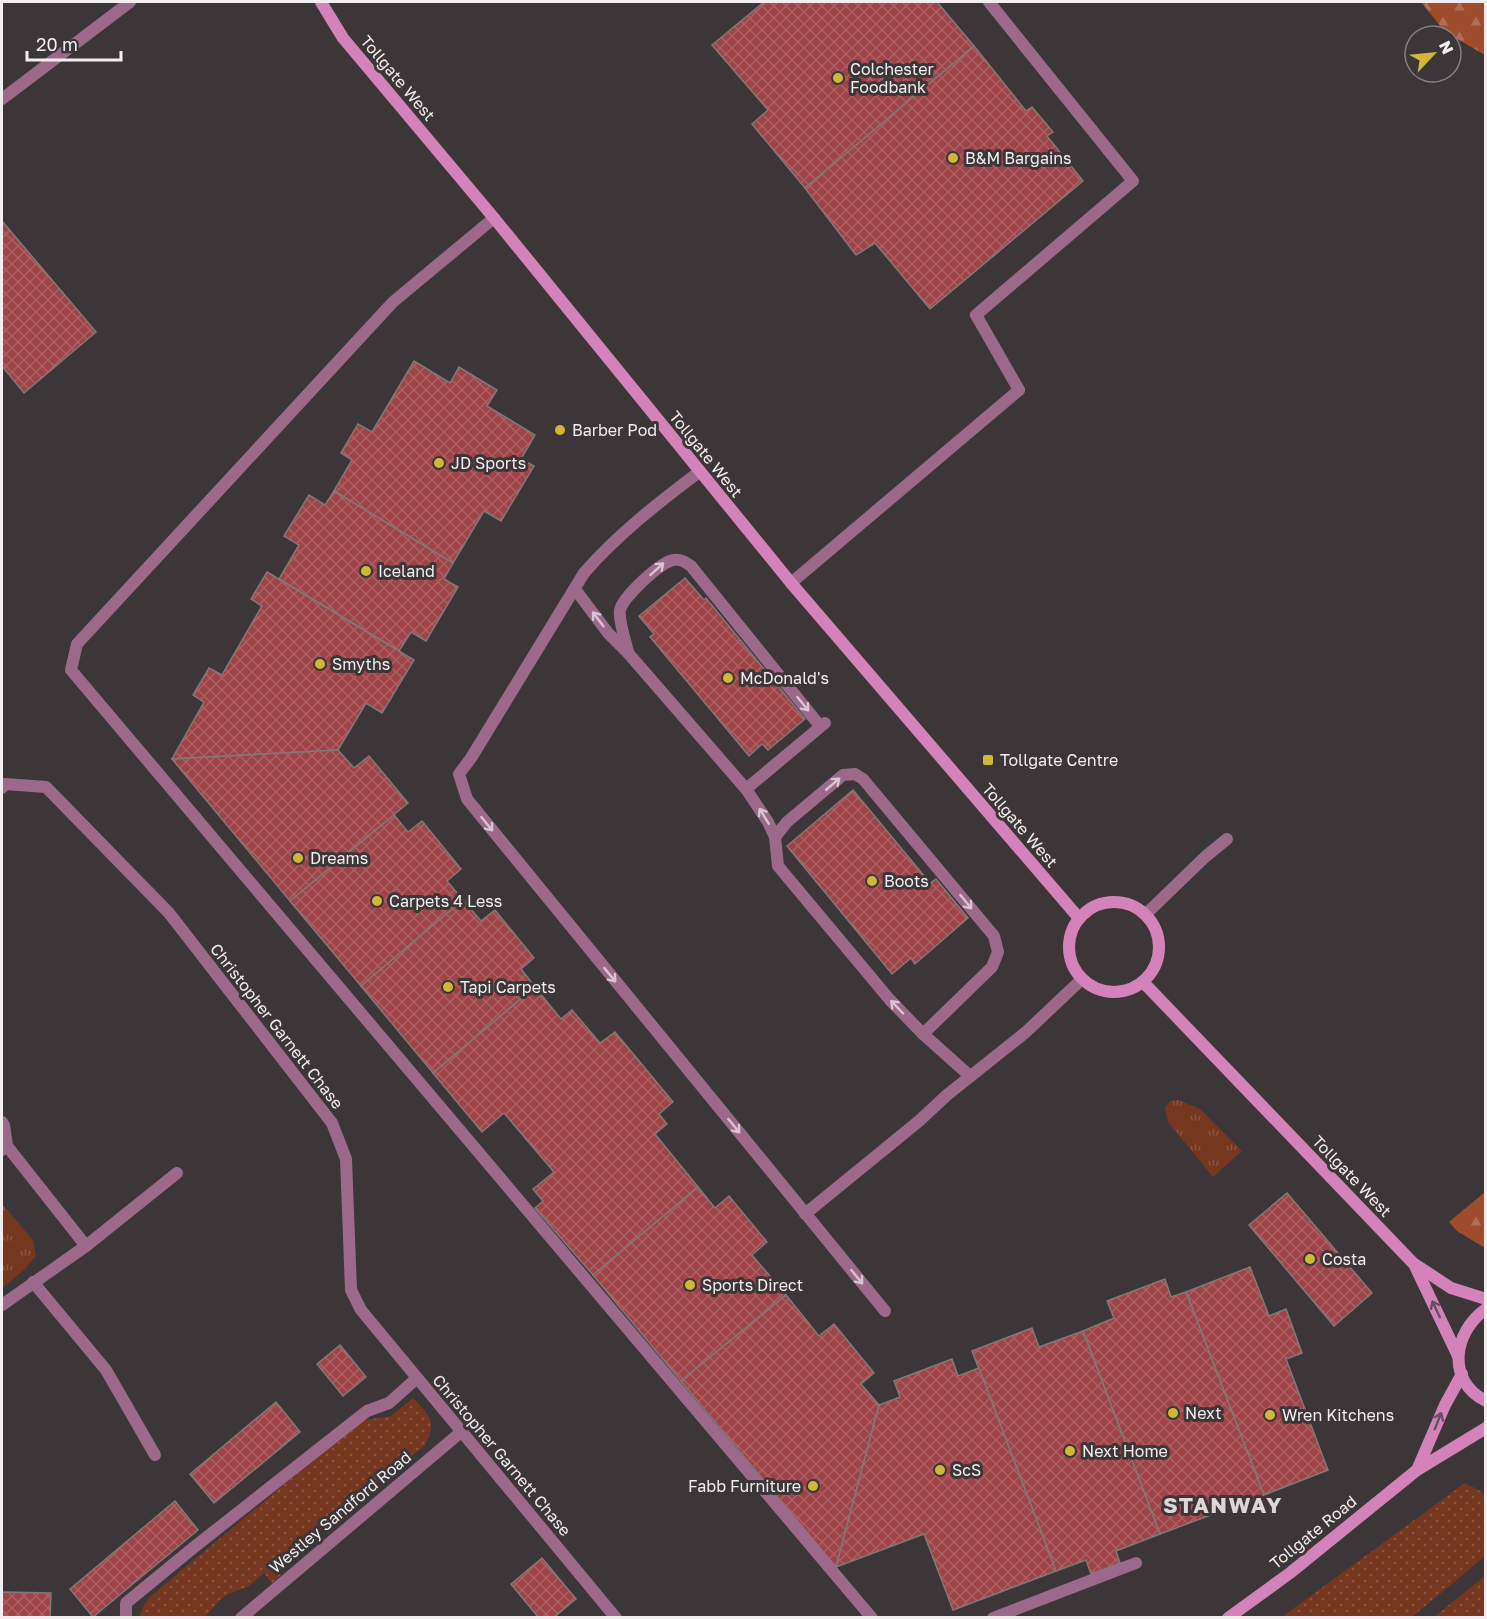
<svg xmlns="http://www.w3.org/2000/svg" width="1487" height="1619" font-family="'Golos Text',sans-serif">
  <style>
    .grass { fill: url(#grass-dots) }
    .forest { fill: url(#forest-firs) }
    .park { fill: url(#park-tufts) }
    .building { fill: url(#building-cross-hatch); stroke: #817878; stroke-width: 1.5 }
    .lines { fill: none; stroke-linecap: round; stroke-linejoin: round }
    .lane { stroke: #9c698b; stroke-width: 12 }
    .street { stroke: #9c698b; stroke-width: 12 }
    .secondary { stroke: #d483ba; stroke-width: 12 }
    .oneway { stroke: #d8c5d0 }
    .oneway2 { stroke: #6a4d5f }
    .poi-dot { fill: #cfb837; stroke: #3d3638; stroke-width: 2 }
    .labels { text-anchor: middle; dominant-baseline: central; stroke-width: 6; stroke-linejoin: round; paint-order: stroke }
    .poi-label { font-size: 16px; fill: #f2edee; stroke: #3d3638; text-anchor: start }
    .street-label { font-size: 16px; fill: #f2edee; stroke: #3d3638 }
    .district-label { font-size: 22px; font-weight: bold; letter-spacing: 1.5px; fill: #ded5d7; stroke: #3d3638 }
  </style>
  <defs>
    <pattern id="grass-dots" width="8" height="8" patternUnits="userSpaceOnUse" patternTransform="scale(1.5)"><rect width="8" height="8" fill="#763720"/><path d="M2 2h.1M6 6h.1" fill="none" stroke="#8a5441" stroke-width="1.8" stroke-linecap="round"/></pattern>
    <pattern id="forest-firs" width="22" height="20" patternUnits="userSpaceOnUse" patternTransform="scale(1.5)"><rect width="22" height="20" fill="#9f4b2e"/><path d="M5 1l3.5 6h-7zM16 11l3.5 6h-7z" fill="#b16e57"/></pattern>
    <pattern id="park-tufts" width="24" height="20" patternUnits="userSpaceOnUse" patternTransform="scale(1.5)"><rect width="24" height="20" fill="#763720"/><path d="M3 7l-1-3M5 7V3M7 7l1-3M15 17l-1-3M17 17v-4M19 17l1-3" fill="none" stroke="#8a5441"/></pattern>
    <pattern id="building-cross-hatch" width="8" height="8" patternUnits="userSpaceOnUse" patternTransform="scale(1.5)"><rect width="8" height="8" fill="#9e4449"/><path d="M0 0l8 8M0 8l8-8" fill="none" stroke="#ac5f64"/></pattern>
  </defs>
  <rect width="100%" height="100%" fill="#3d3638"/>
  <g class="grass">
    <path d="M 413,1398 C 431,1417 437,1422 424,1446 L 290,1554 L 280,1576 L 272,1583 L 264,1573 L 249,1586 L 229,1594 L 221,1599 L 205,1617 L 139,1618 L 143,1606 L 151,1596 L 360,1421 L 391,1416 Z"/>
    <path d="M 1465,1483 L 1482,1492 L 1485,1498 L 1485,1556 L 1412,1617 L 1282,1617 Z"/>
    <path d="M 1485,1576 L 1485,1617 L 1434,1617 Z"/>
  </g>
  <g class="forest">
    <path d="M 1421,2 L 1485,2 L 1485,55 L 1445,32 Z"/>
    <path d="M 1485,1192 L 1485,1248 L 1457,1231 L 1449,1222 Z"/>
  </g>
  <g class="park">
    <path d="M 1179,1100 L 1200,1109 L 1242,1151 L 1213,1177 L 1168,1122 L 1165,1108 L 1170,1101 Z"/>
    <path d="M 2,1204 L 33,1240 L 36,1256 L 26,1268 L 2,1288 Z"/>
  </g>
  <g class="building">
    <path d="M 764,2 L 937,2 L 974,46 L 805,188 L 752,124 L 768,110 L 712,45 Z"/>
    <path d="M 974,46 L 1026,111 L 1032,107 L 1053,132 L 1047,136 L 1083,181 L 930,309 L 875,243 L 856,255 L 805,188 Z"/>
    <path d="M 2,221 L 96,332 L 24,393 L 2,366 Z"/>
    <path d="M 414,361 L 450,383 L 459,367 L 497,390 L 487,406 L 535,435 L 521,459 L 534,466 L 501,521 L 484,511 L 453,563 L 334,491 L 352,460 L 341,453 L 358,424 L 372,432 Z"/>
    <path d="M 334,491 L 453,563 L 444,579 L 458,587 L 426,641 L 411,632 L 399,651 L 279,579 L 299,545 L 284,536 L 309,495 L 325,505 Z"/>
    <path d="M 267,572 L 414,660 L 382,713 L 366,703 L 338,750 L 172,759 L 204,702 L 193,695 L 209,668 L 222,675 L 262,606 L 251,599 Z"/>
    <path d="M 685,578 L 704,600 L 706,598 L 805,719 L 768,750 L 762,744 L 749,756 L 650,637 L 654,634 L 639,616 Z"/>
    <path d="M 338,750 L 354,768 L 369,756 L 408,803 L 290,901 L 172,759 Z"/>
    <path d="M 853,790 L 930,883 L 936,879 L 968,918 L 915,964 L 911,958 L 892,974 L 787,846 Z"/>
    <path d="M 394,815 L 408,832 L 422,821 L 461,869 L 447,881 L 463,900 L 361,986 L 290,901 Z"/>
    <path d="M 463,900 L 481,921 L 495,910 L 534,958 L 521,969 L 535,987 L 433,1073 L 361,986 Z"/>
    <path d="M 535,987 L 561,1019 L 572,1010 L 600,1043 L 615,1032 L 673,1102 L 659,1114 L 667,1124 L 655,1134 L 698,1187 L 593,1275 L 535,1208 L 543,1201 L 533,1189 L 554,1172 L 504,1113 L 482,1132 L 433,1073 Z"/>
    <path d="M 698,1187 L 715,1208 L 729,1196 L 767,1242 L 752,1255 L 786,1295 L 681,1381 L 593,1275 Z"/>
    <path d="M 1287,1193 L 1372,1293 L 1334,1326 L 1249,1225 Z"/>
    <path d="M 1250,1267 L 1269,1316 L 1286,1309 L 1302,1353 L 1286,1359 L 1328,1470 L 1264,1495 L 1186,1292 Z"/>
    <path d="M 1165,1279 L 1171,1297 L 1186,1292 L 1264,1495 L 1160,1534 L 1083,1331 L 1114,1318 L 1107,1301 Z"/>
    <path d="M 786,1295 L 819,1336 L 834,1324 L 874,1373 L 861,1384 L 879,1405 L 836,1567 L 681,1381 Z"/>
    <path d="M 1032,1328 L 1039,1347 L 1083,1331 L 1160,1534 L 1116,1551 L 1120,1563 L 1091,1574 L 1086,1560 L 1056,1571 L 972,1351 Z"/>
    <path d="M 340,1345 L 366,1377 L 343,1396 L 317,1364 Z"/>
    <path d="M 952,1359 L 958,1376 L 979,1368 L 1056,1571 L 953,1610 L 924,1534 L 836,1567 L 879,1405 L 900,1397 L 894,1381 Z"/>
    <path d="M 276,1402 L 300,1432 L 214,1503 L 190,1474 Z"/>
    <path d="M 175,1501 L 198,1530 L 93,1617 L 70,1589 Z"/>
    <path d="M 542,1558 L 576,1599 L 553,1618 L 539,1618 L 511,1584 Z"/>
    <path d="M 2,1592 L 51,1593 L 50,1618 L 2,1618 Z"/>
  </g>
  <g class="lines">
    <g class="lane">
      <path d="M 989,2 L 1133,181 L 976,315 L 1019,390"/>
      <path d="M 2,99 L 130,2"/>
      <path d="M 494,218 L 393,302 L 77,644 L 71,670 L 872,1618"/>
      <path d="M 699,472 C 658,503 618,534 584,573 L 471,758 L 459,774 L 467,799 L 885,1311"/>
      <path d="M 575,589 L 608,633 L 628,653 L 746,789 L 768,822 L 775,837 L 778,866 L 890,1000 L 923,1034 L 970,1076"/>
      <path d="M 628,652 C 626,642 618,620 620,610 C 623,597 661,561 674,560 C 681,559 685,562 691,566 L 820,726"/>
      <path d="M 746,789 L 825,723"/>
      <path d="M 775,837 L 787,822 L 843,775 L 855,774 L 863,779 L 994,936 L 998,952 L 992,967 L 923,1034"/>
      <path d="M 1146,914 L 1205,857 L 1227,839"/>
      <path d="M 2,1122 L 4,1125 L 7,1146"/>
      <path d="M 805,1214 L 919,1121 L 947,1095 L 1026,1032 L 1082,979"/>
      <path d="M 86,1246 L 177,1173"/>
      <path d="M 126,1618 L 126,1603 L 193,1548 L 367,1411 L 389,1403 L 417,1378"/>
      <path d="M 993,1618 L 1136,1563"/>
    </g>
    <g class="street">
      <path d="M 791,583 L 1019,390"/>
      <path d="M 2,788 L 5,784 L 46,787 L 169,913 L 332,1123 L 346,1159 L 351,1290 L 361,1310 L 616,1618"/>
      <path d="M 2,1150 L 7,1146 L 86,1246 L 2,1305"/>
      <path d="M 33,1282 L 106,1370 L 155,1455"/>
      <path d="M 241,1618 L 461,1432"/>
    </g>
    <g class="secondary">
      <path d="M 321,2 L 343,38 L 494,218 L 791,583 L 1078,917"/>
      <circle cx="1114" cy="947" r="45"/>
      <path d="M 1143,982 L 1413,1263 L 1451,1288 L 1486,1299"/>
      <path d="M 1414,1264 L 1458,1356"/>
      <path d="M 1486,1309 C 1453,1332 1446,1381 1486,1401"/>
      <path d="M 1417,1470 L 1445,1405 L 1462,1374"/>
      <path d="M 1228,1618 L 1290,1573 L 1417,1470 L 1486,1428"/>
    </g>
  </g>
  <defs><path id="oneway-shaft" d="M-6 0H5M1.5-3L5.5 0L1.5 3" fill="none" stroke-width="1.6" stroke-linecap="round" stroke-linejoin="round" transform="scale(1.5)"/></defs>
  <g class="oneway">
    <use href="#oneway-shaft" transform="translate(657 569) rotate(-42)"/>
    <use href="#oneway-shaft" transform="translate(598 619) rotate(-127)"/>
    <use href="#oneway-shaft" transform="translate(803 704) rotate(51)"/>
    <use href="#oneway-shaft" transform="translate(833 784) rotate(-40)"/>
    <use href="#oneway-shaft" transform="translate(764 816) rotate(-121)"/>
    <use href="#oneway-shaft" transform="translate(487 824) rotate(51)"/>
    <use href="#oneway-shaft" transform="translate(966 902) rotate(51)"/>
    <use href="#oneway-shaft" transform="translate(610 975) rotate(51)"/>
    <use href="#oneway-shaft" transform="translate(897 1007) rotate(-134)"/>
    <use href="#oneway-shaft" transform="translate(734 1126) rotate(51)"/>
    <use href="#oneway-shaft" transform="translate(857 1277) rotate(51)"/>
  </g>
  <g class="oneway2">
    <use href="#oneway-shaft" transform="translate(1436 1309) rotate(-115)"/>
    <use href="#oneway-shaft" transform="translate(1438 1421) rotate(-68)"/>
  </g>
  <g class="poi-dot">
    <circle cx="838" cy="78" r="6"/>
    <circle cx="953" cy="158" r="6"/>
    <circle cx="560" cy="430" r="6"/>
    <circle cx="439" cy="463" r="6"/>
    <circle cx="366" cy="571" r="6"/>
    <circle cx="320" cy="664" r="6"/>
    <circle cx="728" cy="678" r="6"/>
    <rect x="982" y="754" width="12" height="12" rx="3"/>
    <circle cx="298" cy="858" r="6"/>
    <circle cx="872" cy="881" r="6"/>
    <circle cx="377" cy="901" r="6"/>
    <circle cx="448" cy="987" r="6"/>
    <circle cx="1310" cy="1259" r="6"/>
    <circle cx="690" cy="1285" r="6"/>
    <circle cx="1173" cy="1413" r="6"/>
    <circle cx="1270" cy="1415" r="6"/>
    <circle cx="1070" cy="1451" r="6"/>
    <circle cx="940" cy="1470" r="6"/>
    <circle cx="813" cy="1486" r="6"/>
  </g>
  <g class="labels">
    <g class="poi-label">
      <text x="850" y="69">Colchester<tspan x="850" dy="18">Foodbank</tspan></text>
      <text x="965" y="158">B&amp;M Bargains</text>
      <text x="572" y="430">Barber Pod</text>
      <text x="451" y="463">JD Sports</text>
      <text x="378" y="571">Iceland</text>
      <text x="332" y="664">Smyths</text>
      <text x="740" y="678">McDonald's</text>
      <text x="1000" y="760">Tollgate Centre</text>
      <text x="310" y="858">Dreams</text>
      <text x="884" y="881">Boots</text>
      <text x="389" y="901">Carpets 4 Less</text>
      <text x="460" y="987">Tapi Carpets</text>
      <text x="1322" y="1259">Costa</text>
      <text x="702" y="1285">Sports Direct</text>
      <text x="1185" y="1413">Next</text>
      <text x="1282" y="1415">Wren Kitchens</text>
      <text x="1082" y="1451">Next Home</text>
      <text x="952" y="1470">ScS</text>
      <text x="801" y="1486" text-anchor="end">Fabb Furniture</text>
    </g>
    <g class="street-label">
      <text transform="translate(398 78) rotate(50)">Tollgate West</text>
      <text transform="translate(706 454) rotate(51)">Tollgate West</text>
      <text transform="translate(1020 825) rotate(49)">Tollgate West</text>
      <text transform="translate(277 1026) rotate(52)">Christopher Garnett Chase</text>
      <text transform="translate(1352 1176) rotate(46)">Tollgate West</text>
      <text transform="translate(502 1455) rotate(50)">Christopher Garnett Chase</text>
      <text transform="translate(340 1512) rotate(-40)">Westley Sandford Road</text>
      <text transform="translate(1313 1532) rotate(-39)">Tollgate Road</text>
    </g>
    <g class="district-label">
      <text x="1223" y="1504">STANWAY</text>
    </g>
  </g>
  <rect width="1487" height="1619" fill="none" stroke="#f2edee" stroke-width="6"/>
  <g transform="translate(1433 54) rotate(64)"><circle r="28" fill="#3d3638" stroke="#857f81" stroke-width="1.5"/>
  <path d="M0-4.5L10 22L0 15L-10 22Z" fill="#cfb837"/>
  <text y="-9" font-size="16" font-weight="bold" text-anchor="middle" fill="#f2edee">N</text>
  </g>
  <path d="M27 51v9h94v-9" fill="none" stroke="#f2edee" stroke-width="3"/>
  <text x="36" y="51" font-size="18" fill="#f2edee" stroke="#3d3638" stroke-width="4.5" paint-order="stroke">20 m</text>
</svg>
